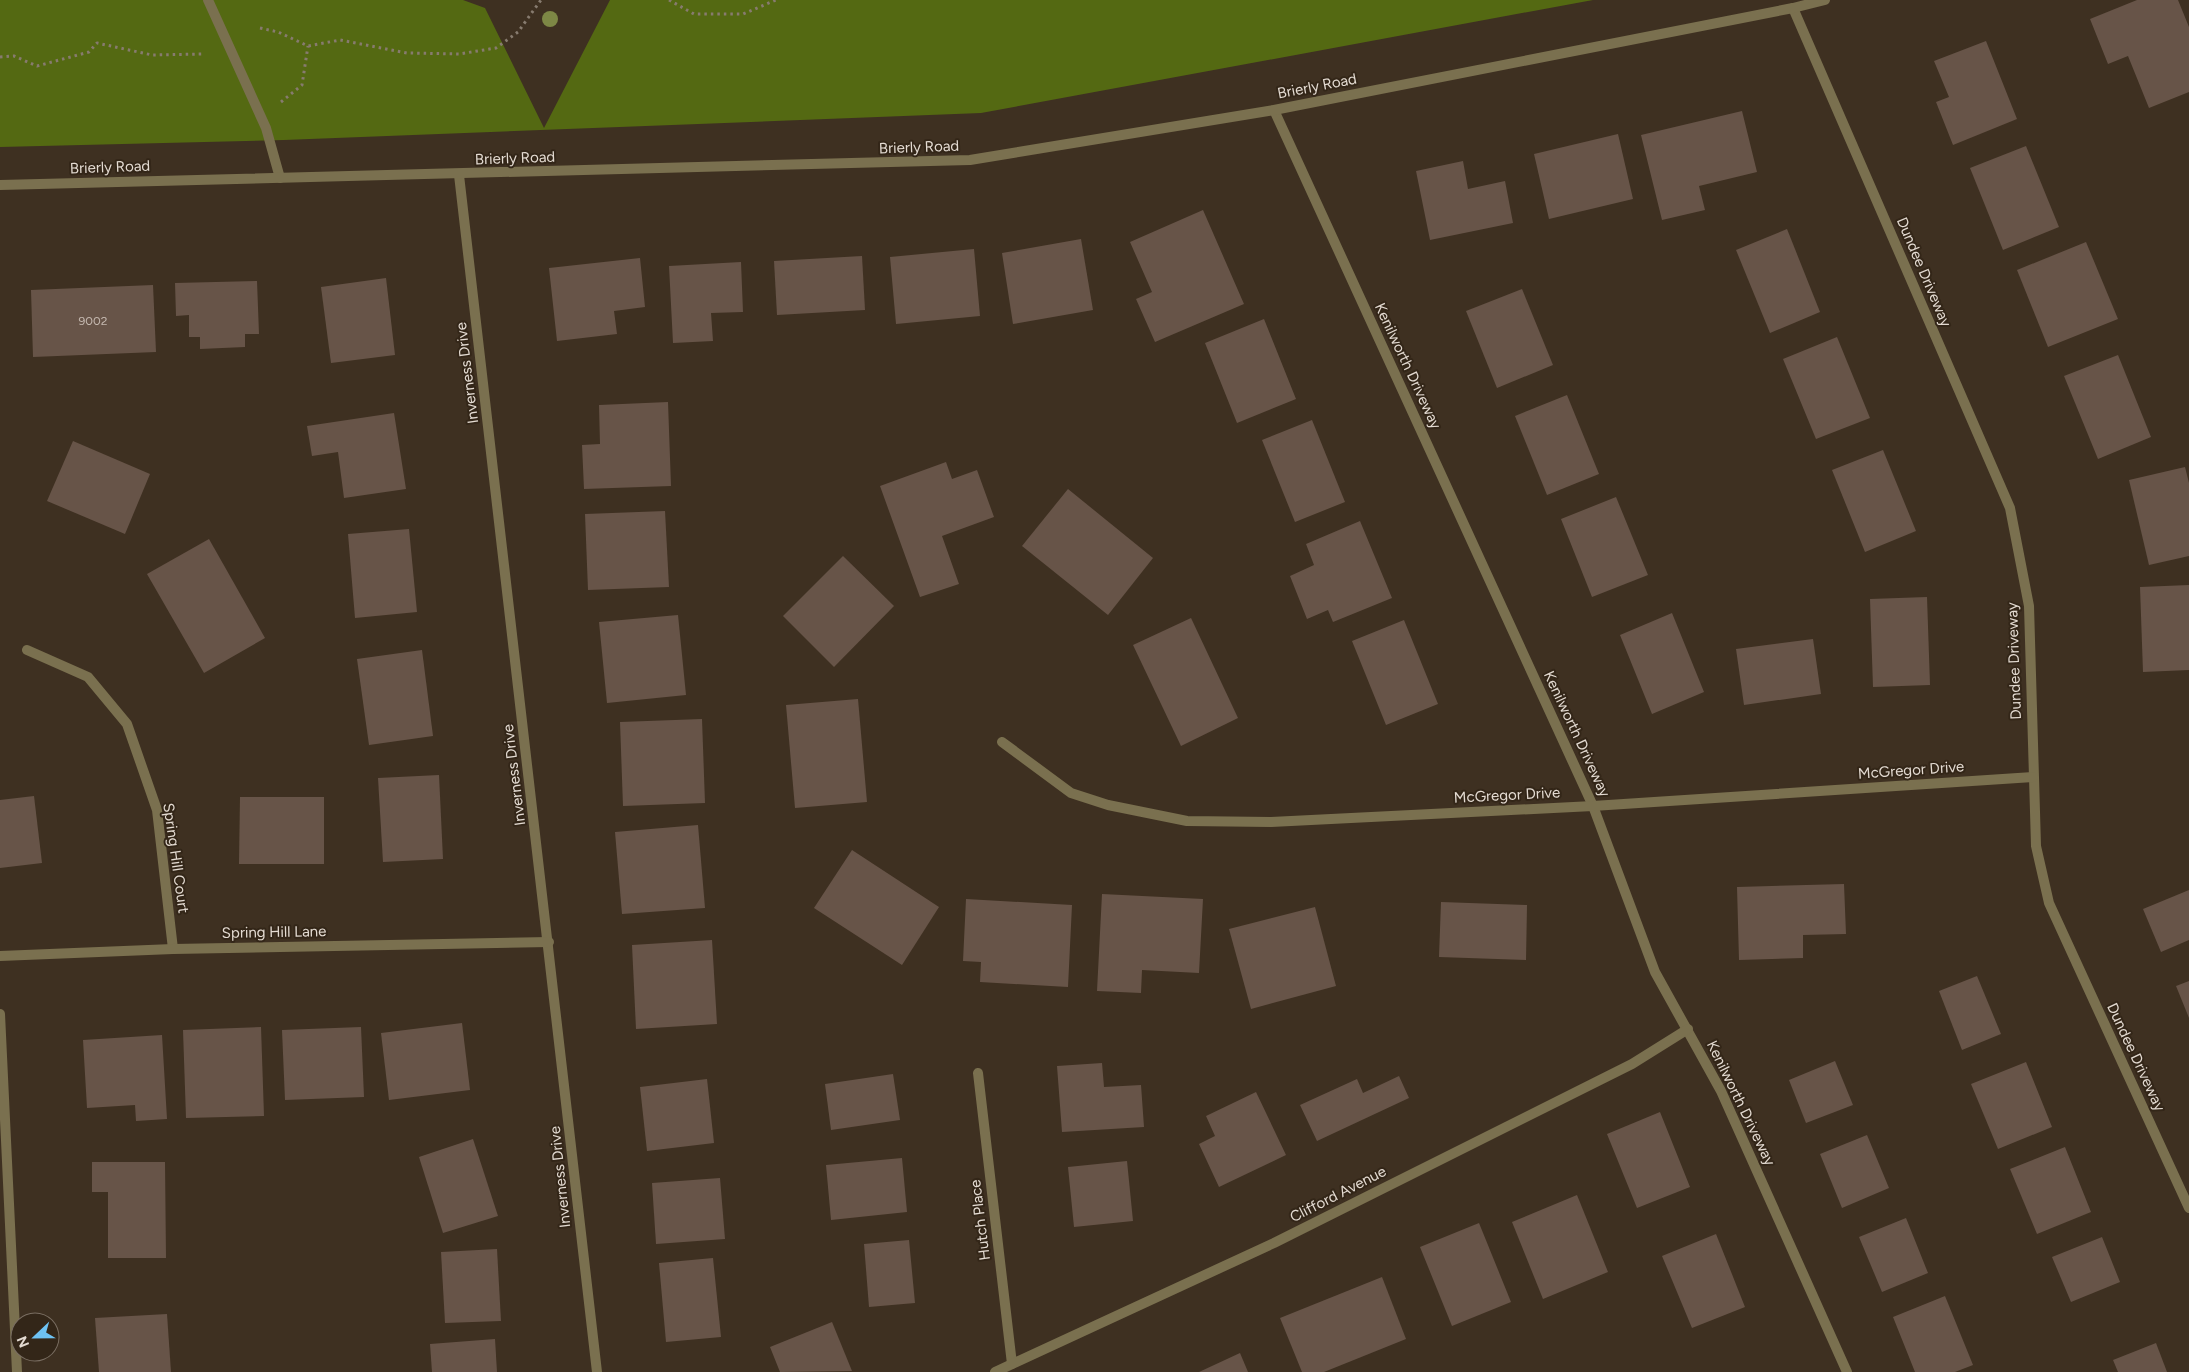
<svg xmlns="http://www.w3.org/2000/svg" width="2189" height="1372" font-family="Figtree,sans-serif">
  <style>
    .forest { fill: #546912 }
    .building { fill: #675448 }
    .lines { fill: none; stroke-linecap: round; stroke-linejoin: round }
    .path { stroke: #877b6f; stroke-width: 3; stroke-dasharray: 2.5 4; stroke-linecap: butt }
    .service { stroke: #7a704f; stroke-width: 10 }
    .minor { stroke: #7a704f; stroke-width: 10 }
    .tree { fill: #7d8745 }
    .labels { text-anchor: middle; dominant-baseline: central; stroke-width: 4; stroke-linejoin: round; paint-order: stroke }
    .number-label { font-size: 12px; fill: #c5b9b0 }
    .street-label { font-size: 15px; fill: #e4dbd2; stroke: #332618 }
  </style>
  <rect width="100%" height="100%" fill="#3e3021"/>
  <path class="forest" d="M 0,0 L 463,0 L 485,8 L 544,128 L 610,0 L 1593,0 L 981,113 L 284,140 L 0,147 Z"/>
  <g class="building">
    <path d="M 2137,0 L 2178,0 L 2189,27 L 2189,92 L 2149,108 L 2128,56 L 2108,64 L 2090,19 Z"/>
    <path d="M 1986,41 L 2017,119 L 1953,145 L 1936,102 L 1949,97 L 1934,61 Z"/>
    <path d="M 1742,111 L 1757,172 L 1699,186 L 1705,210 L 1662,220 L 1641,135 Z"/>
    <path d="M 1618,134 L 1633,199 L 1549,219 L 1534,154 Z"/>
    <path d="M 2026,146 L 2059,227 L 2003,250 L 1970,168 Z"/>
    <path d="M 1463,161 L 1468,189 L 1505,181 L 1513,223 L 1430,240 L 1416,171 Z"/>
    <path d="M 1203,210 L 1244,304 L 1155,342 L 1136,299 L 1152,292 L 1130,242 Z"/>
    <path d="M 1787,229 L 1820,312 L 1770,333 L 1736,250 Z"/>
    <path d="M 1081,239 L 1093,310 L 1013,324 L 1002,253 Z"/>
    <path d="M 2086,242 L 2118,319 L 2048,347 L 2017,270 Z"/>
    <path d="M 974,249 L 980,316 L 896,324 L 890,257 Z"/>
    <path d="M 862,256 L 865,310 L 777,315 L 774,261 Z"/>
    <path d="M 640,258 L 645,307 L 614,311 L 617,334 L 557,341 L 549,268 Z"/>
    <path d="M 741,262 L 743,312 L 711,313 L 713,341 L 673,343 L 669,266 Z"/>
    <path d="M 386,278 L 395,355 L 331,363 L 321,287 Z"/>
    <path d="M 257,281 L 259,334 L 245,334 L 245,347 L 200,349 L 200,337 L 189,337 L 189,315 L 176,316 L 175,283 Z"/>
    <path d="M 153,285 L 156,352 L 33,357 L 31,290 Z"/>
    <path d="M 1522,289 L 1553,365 L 1497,388 L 1466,311 Z"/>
    <path d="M 1264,319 L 1296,399 L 1237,423 L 1205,343 Z"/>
    <path d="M 1837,337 L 1870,418 L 1816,439 L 1783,359 Z"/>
    <path d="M 2118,355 L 2151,437 L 2098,459 L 2064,376 Z"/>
    <path d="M 1567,395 L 1599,474 L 1547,495 L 1515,416 Z"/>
    <path d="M 668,402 L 671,486 L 584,489 L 582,445 L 600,444 L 599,405 Z"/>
    <path d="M 394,413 L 406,489 L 344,498 L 338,452 L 312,456 L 307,426 Z"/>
    <path d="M 1312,420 L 1345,502 L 1295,522 L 1262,440 Z"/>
    <path d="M 73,441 L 150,474 L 125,534 L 47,501 Z"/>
    <path d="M 1883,450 L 1916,531 L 1865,552 L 1832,470 Z"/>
    <path d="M 946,462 L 952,479 L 977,470 L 994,517 L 942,536 L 959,584 L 920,597 L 880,486 Z"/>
    <path d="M 2185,467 L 2189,483 L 2189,556 L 2149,565 L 2129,480 Z"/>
    <path d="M 1068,489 L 1153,558 L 1108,615 L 1022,546 Z"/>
    <path d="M 1616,497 L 1648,575 L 1592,597 L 1561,519 Z"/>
    <path d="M 665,511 L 669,587 L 588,590 L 585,514 Z"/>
    <path d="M 1360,521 L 1392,598 L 1333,622 L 1328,610 L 1307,619 L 1290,576 L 1314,565 L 1306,544 Z"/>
    <path d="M 409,529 L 417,612 L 355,618 L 348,534 Z"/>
    <path d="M 209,539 L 265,638 L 204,673 L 147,574 Z"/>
    <path d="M 843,556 L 894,606 L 834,667 L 783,616 Z"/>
    <path d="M 2189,585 L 2189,670 L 2143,672 L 2140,587 Z"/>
    <path d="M 1927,597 L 1930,685 L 1873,687 L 1870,599 Z"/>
    <path d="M 1672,613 L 1704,692 L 1652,714 L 1620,635 Z"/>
    <path d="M 678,615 L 686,695 L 607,703 L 599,622 Z"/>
    <path d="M 1191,618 L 1238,718 L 1181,746 L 1133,645 Z"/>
    <path d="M 1404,620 L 1438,704 L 1386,725 L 1352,641 Z"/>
    <path d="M 1813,639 L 1821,694 L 1744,705 L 1736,649 Z"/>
    <path d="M 422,650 L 433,736 L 369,745 L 357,659 Z"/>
    <path d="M 858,699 L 867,802 L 795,808 L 786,705 Z"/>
    <path d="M 702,719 L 705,803 L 623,806 L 620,722 Z"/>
    <path d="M 439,775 L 443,859 L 383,862 L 378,778 Z"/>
    <path d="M 34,796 L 42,863 L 0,868 L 0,800 Z"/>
    <path d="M 240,797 L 324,797 L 324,864 L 239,864 Z"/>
    <path d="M 698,825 L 705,908 L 622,914 L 615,832 Z"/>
    <path d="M 852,850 L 939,907 L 902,965 L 814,908 Z"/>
    <path d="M 1844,884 L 1846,934 L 1803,935 L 1803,958 L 1739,960 L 1737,887 Z"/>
    <path d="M 2189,890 L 2189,940 L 2161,952 L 2143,909 Z"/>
    <path d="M 1102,894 L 1203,899 L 1199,973 L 1142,970 L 1141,993 L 1097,991 Z"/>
    <path d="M 966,899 L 1072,905 L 1068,987 L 980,982 L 981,962 L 963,961 Z"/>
    <path d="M 1441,902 L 1527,905 L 1526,960 L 1439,957 Z"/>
    <path d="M 1315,907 L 1336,986 L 1251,1009 L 1229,929 Z"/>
    <path d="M 712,940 L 717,1024 L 636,1029 L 632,945 Z"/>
    <path d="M 1977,976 L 2001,1034 L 1962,1050 L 1939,991 Z"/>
    <path d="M 2189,981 L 2189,1018 L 2176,986 Z"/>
    <path d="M 462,1023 L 470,1090 L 389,1100 L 381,1033 Z"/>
    <path d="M 261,1027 L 264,1116 L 186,1118 L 183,1030 Z"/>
    <path d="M 361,1027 L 364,1097 L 285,1100 L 282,1030 Z"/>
    <path d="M 162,1035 L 167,1119 L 136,1121 L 135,1105 L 87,1108 L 83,1040 Z"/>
    <path d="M 1835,1061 L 1853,1105 L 1806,1123 L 1789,1080 Z"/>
    <path d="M 2026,1062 L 2052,1127 L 1998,1149 L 1971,1084 Z"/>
    <path d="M 1102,1063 L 1104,1087 L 1141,1085 L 1144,1127 L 1062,1132 L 1057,1066 Z"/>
    <path d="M 893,1074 L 900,1120 L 831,1130 L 825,1084 Z"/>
    <path d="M 1399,1076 L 1409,1098 L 1317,1141 L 1300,1105 L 1357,1079 L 1363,1093 Z"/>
    <path d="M 707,1079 L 714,1143 L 647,1151 L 640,1087 Z"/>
    <path d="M 1256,1092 L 1286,1155 L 1219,1187 L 1199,1144 L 1215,1136 L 1206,1116 Z"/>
    <path d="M 1660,1112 L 1690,1187 L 1637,1208 L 1607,1134 Z"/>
    <path d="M 1867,1135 L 1889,1188 L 1842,1208 L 1820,1154 Z"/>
    <path d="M 473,1139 L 498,1216 L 443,1233 L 419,1157 Z"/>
    <path d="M 2065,1147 L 2091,1212 L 2037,1234 L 2010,1169 Z"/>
    <path d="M 902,1158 L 907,1212 L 831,1220 L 826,1165 Z"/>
    <path d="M 1127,1161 L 1133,1221 L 1074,1227 L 1068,1167 Z"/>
    <path d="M 92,1162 L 165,1162 L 166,1258 L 108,1258 L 108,1192 L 92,1192 Z"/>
    <path d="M 720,1178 L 725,1239 L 656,1244 L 652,1183 Z"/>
    <path d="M 1577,1195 L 1608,1272 L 1543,1299 L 1512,1222 Z"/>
    <path d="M 1906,1218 L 1928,1273 L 1882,1292 L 1859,1237 Z"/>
    <path d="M 1479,1223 L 1511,1302 L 1452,1326 L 1420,1247 Z"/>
    <path d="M 1716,1234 L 1745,1307 L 1692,1328 L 1662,1256 Z"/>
    <path d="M 2102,1237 L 2120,1282 L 2071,1302 L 2052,1257 Z"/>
    <path d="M 909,1240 L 915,1303 L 869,1307 L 864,1244 Z"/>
    <path d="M 497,1249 L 501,1321 L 445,1323 L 441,1252 Z"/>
    <path d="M 713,1258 L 721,1337 L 666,1342 L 659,1263 Z"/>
    <path d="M 1382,1277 L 1406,1339 L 1324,1372 L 1302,1372 L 1280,1318 Z"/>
    <path d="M 1945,1296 L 1973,1365 L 1955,1372 L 1915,1372 L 1893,1317 Z"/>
    <path d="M 167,1314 L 171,1372 L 99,1372 L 95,1318 Z"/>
    <path d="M 832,1322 L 852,1371 L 780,1372 L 770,1347 Z"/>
    <path d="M 495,1339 L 497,1372 L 432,1372 L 430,1344 Z"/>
    <path d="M 2156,1343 L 2167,1372 L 2118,1372 L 2113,1360 Z"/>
    <path d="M 1240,1353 L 1248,1372 L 1199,1372 Z"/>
  </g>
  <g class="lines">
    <g class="path">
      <path d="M 669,0 L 694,14 L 743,14 L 776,0"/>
      <path d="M 260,28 L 278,32 L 308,46 L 340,40 L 407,53 L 459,54 L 496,48 L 518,32 L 541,0"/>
      <path d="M 0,57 L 14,56 L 37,66 L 89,52 L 97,43 L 152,55 L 204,54"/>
      <path d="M 281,102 L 302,85 L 308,46"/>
    </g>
    <path class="service" d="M 208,0 L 266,128 L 280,178"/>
    <g class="minor">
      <path d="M 1793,8 L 2010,508 L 2029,606 L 2036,846 L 2049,903 L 2189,1208"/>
      <path d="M 1274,110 L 1593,806 L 1655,972 L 1721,1091 L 1847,1372"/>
      <path d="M 459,175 L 597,1372"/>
      <path d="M 0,185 L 970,160 L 1274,110 L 1793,8 L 1825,0"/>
      <path d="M 27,650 L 88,677 L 127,724 L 157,810 L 173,949"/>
      <path d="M 1002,742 L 1071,793 L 1108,805 L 1187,821 L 1271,822 L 1593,806 L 2033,777"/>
      <path d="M 0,956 L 173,949 L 549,942"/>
      <path d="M 0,1014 L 17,1372"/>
      <path d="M 978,1073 L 1012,1364"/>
      <path d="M 995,1372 L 1274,1243 L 1632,1064 L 1688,1029"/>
    </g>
  </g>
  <circle class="tree" cx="550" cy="19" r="8"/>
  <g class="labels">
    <g class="number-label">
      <text x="93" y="321">9002</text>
    </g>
    <g class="street-label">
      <text transform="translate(1317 86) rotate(-11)">Brierly Road</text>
      <text transform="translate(919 147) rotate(-2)">Brierly Road</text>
      <text transform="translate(515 158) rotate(-2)">Brierly Road</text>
      <text transform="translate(110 167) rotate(-2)">Brierly Road</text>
      <text transform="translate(1924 272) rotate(67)">Dundee Driveway</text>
      <text transform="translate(1408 366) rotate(65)">Kenilworth Driveway</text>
      <text transform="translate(467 373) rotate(-97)">Inverness Drive</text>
      <text transform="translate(2014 661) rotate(-92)">Dundee Driveway</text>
      <text transform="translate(1577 734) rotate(65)">Kenilworth Driveway</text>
      <text transform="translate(1911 770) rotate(-4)">McGregor Drive</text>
      <text transform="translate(514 775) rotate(-97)">Inverness Drive</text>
      <text transform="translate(1507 795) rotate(-3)">McGregor Drive</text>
      <text transform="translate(176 858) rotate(82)">Spring Hill Court</text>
      <text transform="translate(274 932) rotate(-1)">Spring Hill Lane</text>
      <text transform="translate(2136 1057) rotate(65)">Dundee Driveway</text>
      <text transform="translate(1741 1103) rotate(64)">Kenilworth Driveway</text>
      <text transform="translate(560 1177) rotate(-96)">Inverness Drive</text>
      <text transform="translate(1338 1194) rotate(-27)">Clifford Avenue</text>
      <text transform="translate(980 1220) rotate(-97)">Hutch Place</text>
    </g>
  </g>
  <g transform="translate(35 1337) rotate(248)"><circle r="24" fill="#332618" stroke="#7a6e62"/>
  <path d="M0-4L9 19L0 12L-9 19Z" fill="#6ec2f3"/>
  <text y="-8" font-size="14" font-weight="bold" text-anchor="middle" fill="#e4dbd2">N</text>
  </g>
</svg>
